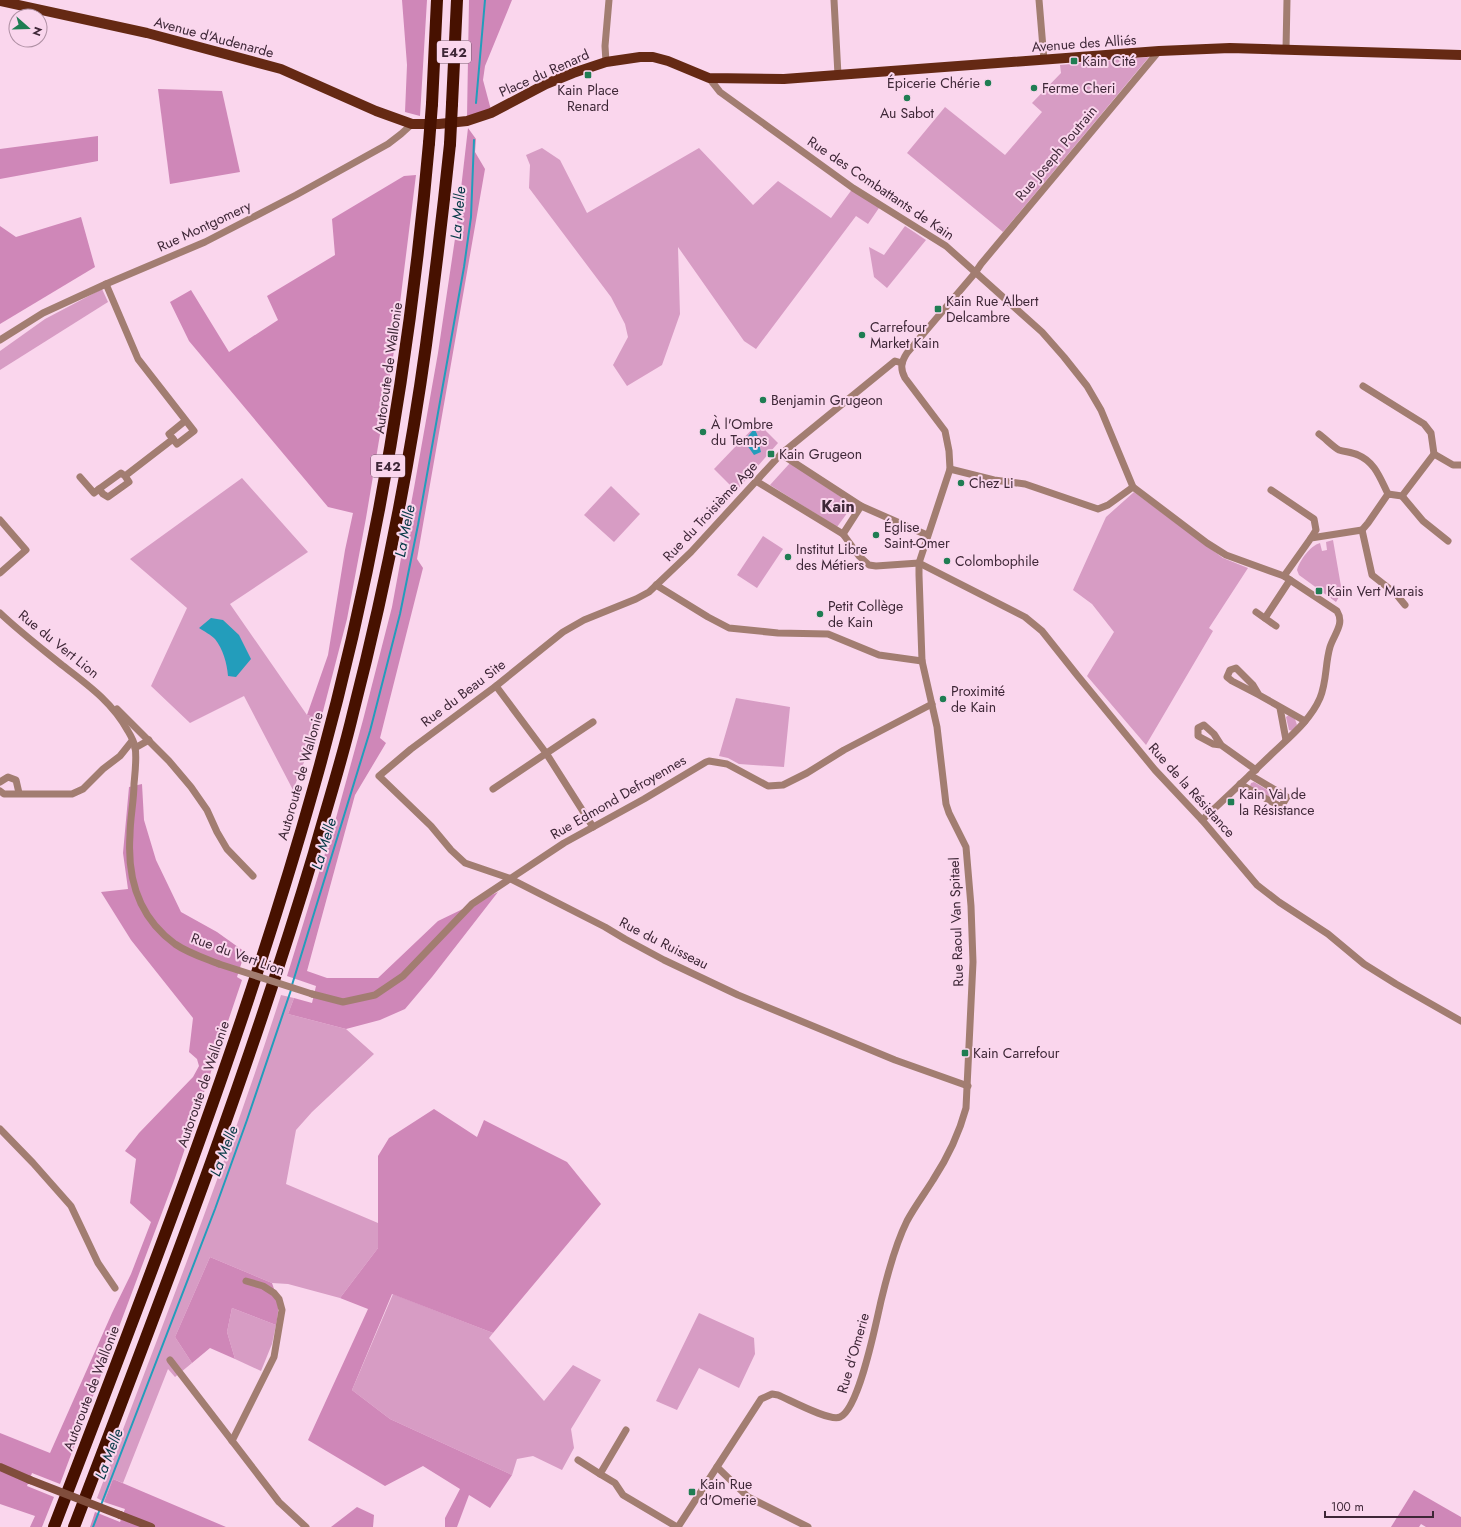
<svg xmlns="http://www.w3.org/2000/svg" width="1461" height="1527" font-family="Jost,sans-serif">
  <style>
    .green { fill: #d79cc4 }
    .forest { fill: #cf87b8 }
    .water { fill: #239dbb }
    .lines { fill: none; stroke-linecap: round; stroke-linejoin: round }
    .stream { stroke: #239dbb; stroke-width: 2 }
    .street { stroke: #a27d71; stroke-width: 7 }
    .secondary { stroke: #804d3c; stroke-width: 8 }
    .primary { stroke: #652914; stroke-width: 10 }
    .highway { stroke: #471100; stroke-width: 12 }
    .street-bridge { stroke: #a27d71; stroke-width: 7 }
    .secondary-bridge { stroke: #804d3c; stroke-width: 8 }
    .highway-bridge { stroke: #471100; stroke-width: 12 }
    .poi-dot { fill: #1f7d53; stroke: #fad6ed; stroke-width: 1.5 }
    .labels { text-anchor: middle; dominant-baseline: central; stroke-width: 4; stroke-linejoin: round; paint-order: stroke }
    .shield { fill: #fad6ed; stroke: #765c6e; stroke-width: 1 }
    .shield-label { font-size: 13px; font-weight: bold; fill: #3e2737 }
    .street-label { font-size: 14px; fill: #3e2737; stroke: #fad6ed }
    .poi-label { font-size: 14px; fill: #3e2737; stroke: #fad6ed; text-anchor: start }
    .water-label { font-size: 15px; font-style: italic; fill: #043946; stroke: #fad6ed }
    .quarter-label { font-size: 16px; font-weight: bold; fill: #3e2737; stroke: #fad6ed }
  </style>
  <rect width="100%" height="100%" fill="#fad6ed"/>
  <g class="green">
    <path d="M 1149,57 L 1003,232 L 907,153 L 945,107 L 1005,155 L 1042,112 L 1032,103 L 1061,73 L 1060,65 Z"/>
    <path d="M 542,148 L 560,160 L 587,213 L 699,148 L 753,205 L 778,181 L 831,218 L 853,188 L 881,205 L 868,224 L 856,216 L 756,349 L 744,341 L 678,247 L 680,314 L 662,365 L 627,386 L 613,365 L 628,337 L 625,324 L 611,297 L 529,188 L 530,165 L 526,155 Z"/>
    <path d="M 905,226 L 926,240 L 887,288 L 874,277 L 869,247 L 884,255 Z"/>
    <path d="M 102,289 L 108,302 L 0,370 L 0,351 L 45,319 Z"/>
    <path d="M 758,423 L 778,443 L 736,491 L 714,469 Z"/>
    <path d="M 790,463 L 853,505 L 837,527 L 770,485 Z"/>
    <path d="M 242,478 L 308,552 L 230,604 L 307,715 L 321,719 L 293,790 L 244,696 L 190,723 L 151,686 L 187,608 L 130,559 Z"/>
    <path d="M 611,486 L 640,514 L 614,542 L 584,515 Z"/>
    <path d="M 1134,492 L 1223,558 L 1248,568 L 1209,628 L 1213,631 L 1146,745 L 1087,676 L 1114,632 L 1092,604 L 1073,590 L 1106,517 Z"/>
    <path d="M 763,536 L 783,549 L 757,588 L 737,575 Z"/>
    <path d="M 1333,540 L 1342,592 L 1336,602 L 1299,575 L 1297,570 C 1300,560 1310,546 1320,543 L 1322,551 L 1327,550 L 1326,542 Z"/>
    <path d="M 736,698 L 790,707 L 784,767 L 739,764 L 728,758 L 719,756 Z"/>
    <path d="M 1289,715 L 1295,719 L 1297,725 L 1293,731 L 1289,730 L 1286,717 Z"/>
    <path d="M 1254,782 L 1276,795 L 1277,799 L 1275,800 L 1250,786 L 1251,783 Z"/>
    <path d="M 281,995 L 294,998 L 288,1014 L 346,1029 L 374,1054 L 312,1112 L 296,1130 L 286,1184 L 378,1223 L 378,1248 L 340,1298 L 288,1284 L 272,1283 L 210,1257 L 175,1337 L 192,1363 L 175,1377 L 168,1369 L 123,1483 L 113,1479 L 104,1502 L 97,1498 C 160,1331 226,1165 281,995 Z"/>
    <path d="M 393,1294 L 493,1333 L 489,1338 L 544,1401 L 573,1365 L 601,1380 L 571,1429 L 574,1448 L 562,1470 L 533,1456 L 517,1459 L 512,1475 L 390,1419 L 352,1390 Z"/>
    <path d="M 232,1308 L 276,1325 L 272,1344 L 261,1371 L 235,1359 L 227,1332 Z"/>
    <path d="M 699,1313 L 754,1338 L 755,1354 L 739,1388 L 699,1368 L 677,1410 L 656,1401 Z"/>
  </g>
  <g class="forest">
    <path d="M 402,0 L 427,0 L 420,116 L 405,112 L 407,65 Z"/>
    <path d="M 469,0 L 512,0 L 485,66 L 483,80 L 491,110 L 467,117 Z"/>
    <path d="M 158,89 L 222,91 L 240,172 L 170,184 Z"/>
    <path d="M 468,128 L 476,139 L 475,152 L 485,169 L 417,559 L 423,568 L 380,738 L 386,743 L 355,795 L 307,971 L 327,978 L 378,978 L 438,921 L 498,892 L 432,977 L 405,1009 L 380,1020 L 346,1029 L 288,1014 L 294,998 L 312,1003 L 316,986 L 287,976 L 336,818 L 363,720 L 392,607 L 414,488 L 438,353 L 456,232 Z"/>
    <path d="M 98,136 L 98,161 L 0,179 L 0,149 Z"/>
    <path d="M 416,175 L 394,351 L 366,518 L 347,619 L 321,719 L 307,715 L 328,655 L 345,550 L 353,513 L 328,507 L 189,341 L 170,302 L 191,290 L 229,352 L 278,320 L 267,296 L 335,255 L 332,219 L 404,176 Z"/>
    <path d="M 81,217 L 95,267 L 0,324 L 0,226 L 16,237 Z"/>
    <path d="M 142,784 L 144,820 L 156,860 L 181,912 L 217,932 L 245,952 L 237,977 L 242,980 L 175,1178 L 60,1484 L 32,1473 L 27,1486 L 54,1497 L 42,1527 L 30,1527 L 35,1516 L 0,1504 L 0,1433 L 50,1453 L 112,1313 L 131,1274 L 151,1222 L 130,1203 L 136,1159 L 125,1151 L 139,1133 L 193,1077 L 199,1066 L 197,1059 L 189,1052 L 193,1018 L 131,940 L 101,892 L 128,889 L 123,853 L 129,787 Z"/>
    <path d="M 434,1109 L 477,1137 L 484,1120 L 567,1162 L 601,1204 L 493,1333 L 392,1294 L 352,1390 L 390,1419 L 512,1475 L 490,1508 L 469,1495 L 457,1527 L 445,1527 L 445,1518 L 460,1489 L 423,1466 L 385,1486 L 308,1440 L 368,1309 L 340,1298 L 378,1248 L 378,1156 L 389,1138 Z"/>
    <path d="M 210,1257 L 272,1283 C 278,1301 280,1306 276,1325 L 232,1308 L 227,1332 L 235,1359 L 210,1348 L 192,1363 L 175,1337 Z"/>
    <path d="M 113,1479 L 226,1527 L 90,1527 L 95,1512 L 120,1522 L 125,1509 L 104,1502 Z"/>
    <path d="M 1414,1490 L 1461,1517 L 1461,1527 L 1426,1527 L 1421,1524 L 1419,1527 L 1391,1527 Z"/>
    <path d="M 357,1507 L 374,1515 L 373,1527 L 331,1527 Z"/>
  </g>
  <g class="water">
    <path d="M 754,429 C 759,434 759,445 761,452 L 754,455 L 744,441 Z"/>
    <path d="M 211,618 L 223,620 L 239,635 L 251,659 L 236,677 L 228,676 C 227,663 223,649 215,639 C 211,635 204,631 199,628 Z"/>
  </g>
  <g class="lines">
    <g class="stream">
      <path d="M 476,103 L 485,0"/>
      <path d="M 292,985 L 370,731 L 400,614 L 418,525 L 464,267 L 471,217 L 474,140"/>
      <path d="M 101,1505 L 215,1209 L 247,1120 L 291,990"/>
      <path d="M 93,1527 L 100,1509"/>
    </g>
    <g class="street">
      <path d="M 834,0 L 838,75"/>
      <path d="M 1039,0 L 1044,60"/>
      <path d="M 1286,49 L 1287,0"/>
      <path d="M 606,62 L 605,46 L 609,0"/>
      <path d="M 709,78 L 720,92 L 853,188 L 946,246 L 1042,332 L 1064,357 L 1087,386 L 1101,410 L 1133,487 L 1207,543 L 1226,555 L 1284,576 L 1337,611 C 1345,624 1334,634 1330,647 C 1325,664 1327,681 1320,698 C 1311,719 1292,735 1275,751 C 1251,774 1227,797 1202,820"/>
      <path d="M 106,284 L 138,359 L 194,431 L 177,444 L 169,434 L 185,421"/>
      <path d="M 0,340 L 43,313 L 106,284 L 205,242 L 296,195 L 388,144 L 401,134 L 412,124"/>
      <path d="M 902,363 L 895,361 L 781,454 L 691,552 L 649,592 L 636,599 L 584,620 L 563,632 L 496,686 L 411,749 L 379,776 L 431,826 L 451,850 L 465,863 L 509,878 L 605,927 L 625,939 L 664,960 L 738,995 L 895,1060 L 968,1086"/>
      <path d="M 1319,434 C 1326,439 1332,446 1339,450 C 1345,452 1352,452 1358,455 C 1375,462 1380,478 1388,494"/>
      <path d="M 781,454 L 861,506 L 927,535"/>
      <path d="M 1434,454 L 1453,465 L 1461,465"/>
      <path d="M 950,469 L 994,480 L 1025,484 L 1098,509 L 1108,505 L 1133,487"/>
      <path d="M 125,476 L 121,473 L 99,489 L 103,494 L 108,497 L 129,482 L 125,476 L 173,439"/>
      <path d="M 80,477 L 94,493 L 99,489"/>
      <path d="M 756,481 L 843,534 L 859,556 L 869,565 L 876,566 L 919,563"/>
      <path d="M 1271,490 L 1314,519 L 1316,530 L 1311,538"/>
      <path d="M 1402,496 L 1423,521 L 1448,541"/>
      <path d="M 0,520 L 26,550 L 0,573"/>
      <path d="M 1362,530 L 1372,575 L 1396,594 L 1405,605"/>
      <path d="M 843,534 L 861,506"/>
      <path d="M 919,563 L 1025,617 L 1042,631 L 1077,675 L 1155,770 L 1202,820 L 1257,885 L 1279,902 L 1328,934 L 1364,964 L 1396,984 L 1461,1021"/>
      <path d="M 1284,576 L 1311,538 L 1362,530 L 1368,523 L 1388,494 L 1402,496 L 1434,454 L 1431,433 L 1424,424 L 1363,386"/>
      <path d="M 656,585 L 708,617 L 729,628 L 778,633 L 828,634 L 879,655 L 922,661"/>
      <path d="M 1256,612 L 1276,626"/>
      <path d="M 0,613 C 20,632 41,648 62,665 C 88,685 112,702 128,731 C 131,736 134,742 135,747 C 137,757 135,773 134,784 C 134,801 130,818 130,835 C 127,879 138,917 175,944 C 188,953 204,958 219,964"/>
      <path d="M 1265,618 L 1290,580"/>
      <path d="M 496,686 L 546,753 L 593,827"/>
      <path d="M 1259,695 L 1232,681 L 1227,677 L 1230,670 L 1236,668 L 1253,685 L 1259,695 L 1305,721"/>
      <path d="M 1280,708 L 1286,740"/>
      <path d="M 117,709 L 169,761 L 191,787 L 207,810 L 217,832 L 227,849 L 253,876"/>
      <path d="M 1221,745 L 1213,744 L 1198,736 L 1198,728 L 1204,725 L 1214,734 L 1221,745 L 1256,770"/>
      <path d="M 135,748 L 149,740"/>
      <path d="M 0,782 L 8,777 L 16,780 L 19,793"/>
      <path d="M 1240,784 L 1281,807 L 1287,797 L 1250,775"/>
      <path d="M 493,789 L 593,722"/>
      <path d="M 0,791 L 4,794 L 72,794 L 83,789 L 103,769 L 120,756 L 132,741"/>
      <path d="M 312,994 L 343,1002 L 375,995 L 403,976 L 472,904 L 564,843 L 644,799 L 706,762 L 709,761 L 727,764 L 768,786 L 783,785 L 807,773 L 844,750 L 932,704"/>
      <path d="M 0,1129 L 33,1163 L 71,1206 L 98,1263 L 115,1288"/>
      <path d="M 170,1360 L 279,1502 L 306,1527"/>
      <path d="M 626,1430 L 600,1474 L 615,1483 L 623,1495 L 677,1527"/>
      <path d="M 232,1441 L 274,1357 L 282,1310 L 279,1299 L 274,1293 L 263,1286 L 246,1281"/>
      <path d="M 578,1460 L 600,1474"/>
      <path d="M 717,1467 L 748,1497 L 808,1527"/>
      <path d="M 678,1527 L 761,1399 L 772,1394 L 778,1395 C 790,1400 830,1422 840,1417 C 859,1409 876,1323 881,1301 C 887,1276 895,1245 907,1221 C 915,1206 925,1193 933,1180 C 948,1157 959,1134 966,1108 L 973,962 L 971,906 L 966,847 L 949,813 L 946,804 L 937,727 L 922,661 L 919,575 L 919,563 L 950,469 L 949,451 L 945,431 L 905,378 C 900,369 901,362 907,353 L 975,273 L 981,264 L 1159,51"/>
    </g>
    <g class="secondary">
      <path d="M 0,1467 L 30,1480"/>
      <path d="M 120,1515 L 151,1527"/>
    </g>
    <path class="primary" d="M 0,1 L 147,33 L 281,69 L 376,111 L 412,124 L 439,124 L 467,121 L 491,113 L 546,84 L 573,73 L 606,62 L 640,57 L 653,57 L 668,61 L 709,78 L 784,79 L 1159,51 L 1230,48 L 1461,55"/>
    <g class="highway">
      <path d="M 432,104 L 437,0"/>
      <path d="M 452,104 L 457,0"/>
      <path d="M 54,1527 C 148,1282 244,1036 315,783 C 374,574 410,360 429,143"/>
      <path d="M 74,1527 C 159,1304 246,1081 314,853 C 327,806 342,760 353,713 C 384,592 409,469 426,345 C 435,278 443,211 450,144"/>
    </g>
    <path class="street-bridge" d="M 219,964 L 312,994"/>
    <path class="secondary-bridge" d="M 30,1480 L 120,1515"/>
    <g class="highway-bridge">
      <path d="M 429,143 L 432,104"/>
      <path d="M 450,144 L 452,104"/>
    </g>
  </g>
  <g class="poi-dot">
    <rect x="1070" y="57" width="8" height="8" rx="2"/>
    <rect x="584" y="71" width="8" height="8" rx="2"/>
    <circle cx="988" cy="83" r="4"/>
    <circle cx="1034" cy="88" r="4"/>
    <circle cx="907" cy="98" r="4"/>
    <rect x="934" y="305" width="8" height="8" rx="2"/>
    <circle cx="862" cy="335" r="4"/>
    <circle cx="763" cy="400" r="4"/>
    <circle cx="703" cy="432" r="4"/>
    <rect x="767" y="450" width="8" height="8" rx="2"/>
    <circle cx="961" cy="483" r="4"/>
    <circle cx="876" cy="535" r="4"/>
    <circle cx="788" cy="557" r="4"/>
    <circle cx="947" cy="561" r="4"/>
    <rect x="1315" y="587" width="8" height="8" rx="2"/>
    <circle cx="820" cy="614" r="4"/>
    <circle cx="943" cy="699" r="4"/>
    <rect x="1227" y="798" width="8" height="8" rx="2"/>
    <rect x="961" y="1049" width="8" height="8" rx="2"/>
    <rect x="688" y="1488" width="8" height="8" rx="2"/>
  </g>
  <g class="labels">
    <g class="shield">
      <rect x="437" y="41" width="34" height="22" rx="3"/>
      <rect x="371" y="455" width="34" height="22" rx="3"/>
    </g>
    <g class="shield-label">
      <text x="454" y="52">E42</text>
      <text x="388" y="466">E42</text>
    </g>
    <g class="street-label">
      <text transform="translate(214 37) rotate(15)">Avenue d'Audenarde</text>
      <text transform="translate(1084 43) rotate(-4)">Avenue des Alliés</text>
      <text transform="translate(544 73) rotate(-24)">Place du Renard</text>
      <text transform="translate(1056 153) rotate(-50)">Rue Joseph Poutrain</text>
      <text transform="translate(881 188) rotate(34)">Rue des Combattants de Kain</text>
      <text transform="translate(204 226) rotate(-25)">Rue Montgomery</text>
      <text transform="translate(388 368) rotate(-82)">Autoroute de Wallonie</text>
      <text transform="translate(710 511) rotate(-47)">Rue du Troisième Age</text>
      <text transform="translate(59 644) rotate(39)">Rue du Vert Lion</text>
      <text transform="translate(463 693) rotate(-37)">Rue du Beau Site</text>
      <text transform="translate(300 776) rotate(-74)">Autoroute de Wallonie</text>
      <text transform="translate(1192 790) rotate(48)">Rue de la Résistance</text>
      <text transform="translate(618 797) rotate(-30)">Rue Edmond Defroyennes</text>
      <text transform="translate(956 922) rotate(-92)">Rue Raoul Van Spitael</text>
      <text transform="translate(664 943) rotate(27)">Rue du Ruisseau</text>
      <text transform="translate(238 954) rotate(20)">Rue du Vert Lion</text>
      <text transform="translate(203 1084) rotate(-71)">Autoroute de Wallonie</text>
      <text transform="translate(853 1353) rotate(-74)">Rue d'Omerie</text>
      <text transform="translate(91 1388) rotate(-69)">Autoroute de Wallonie</text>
    </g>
    <g class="poi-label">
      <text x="1082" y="61">Kain Cité</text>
      <text x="980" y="83" text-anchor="end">Épicerie Chérie</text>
      <text x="1042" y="88">Ferme Cheri</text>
      <text x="588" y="90" text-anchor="middle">Kain Place<tspan x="588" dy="16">Renard</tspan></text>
      <text x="907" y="113" text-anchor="middle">Au Sabot</text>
      <text x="946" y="301">Kain Rue Albert<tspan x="946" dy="16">Delcambre</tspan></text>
      <text x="870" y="327">Carrefour<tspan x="870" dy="16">Market Kain</tspan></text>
      <text x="771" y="400">Benjamin Grugeon</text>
      <text x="711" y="424">À l'Ombre<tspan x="711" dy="16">du Temps</tspan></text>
      <text x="779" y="454">Kain Grugeon</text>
      <text x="969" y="483">Chez Li</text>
      <text x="884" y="527">Église<tspan x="884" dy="16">Saint-Omer</tspan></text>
      <text x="796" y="549">Institut Libre<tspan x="796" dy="16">des Métiers</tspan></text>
      <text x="955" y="561">Colombophile</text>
      <text x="1327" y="591">Kain Vert Marais</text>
      <text x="828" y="606">Petit Collège<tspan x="828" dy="16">de Kain</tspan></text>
      <text x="951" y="691">Proximité<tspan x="951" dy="16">de Kain</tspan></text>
      <text x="1239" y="794">Kain Val de<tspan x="1239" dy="16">la Résistance</tspan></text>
      <text x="973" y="1053">Kain Carrefour</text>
      <text x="700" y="1484">Kain Rue<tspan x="700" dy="16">d'Omerie</tspan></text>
    </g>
    <g class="water-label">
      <text transform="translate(458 213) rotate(-85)">La Melle</text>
      <text transform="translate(405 531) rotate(-79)">La Melle</text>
      <text transform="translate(324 844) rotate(-73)">La Melle</text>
      <text transform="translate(224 1151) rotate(-69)">La Melle</text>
      <text transform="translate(109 1454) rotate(-69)">La Melle</text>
    </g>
    <g class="quarter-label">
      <text x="838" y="506">Kain</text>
    </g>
  </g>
  <g transform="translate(28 28) rotate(110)"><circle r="19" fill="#fad6ed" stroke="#af90a4"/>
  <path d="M0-3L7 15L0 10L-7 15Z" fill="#1f7d53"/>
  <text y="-6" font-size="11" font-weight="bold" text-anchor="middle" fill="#3e2737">N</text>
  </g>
  <path d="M1325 1511v6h108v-6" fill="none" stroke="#3e2737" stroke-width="2"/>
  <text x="1331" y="1511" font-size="12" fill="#3e2737" stroke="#fad6ed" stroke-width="3" paint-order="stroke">100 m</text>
</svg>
